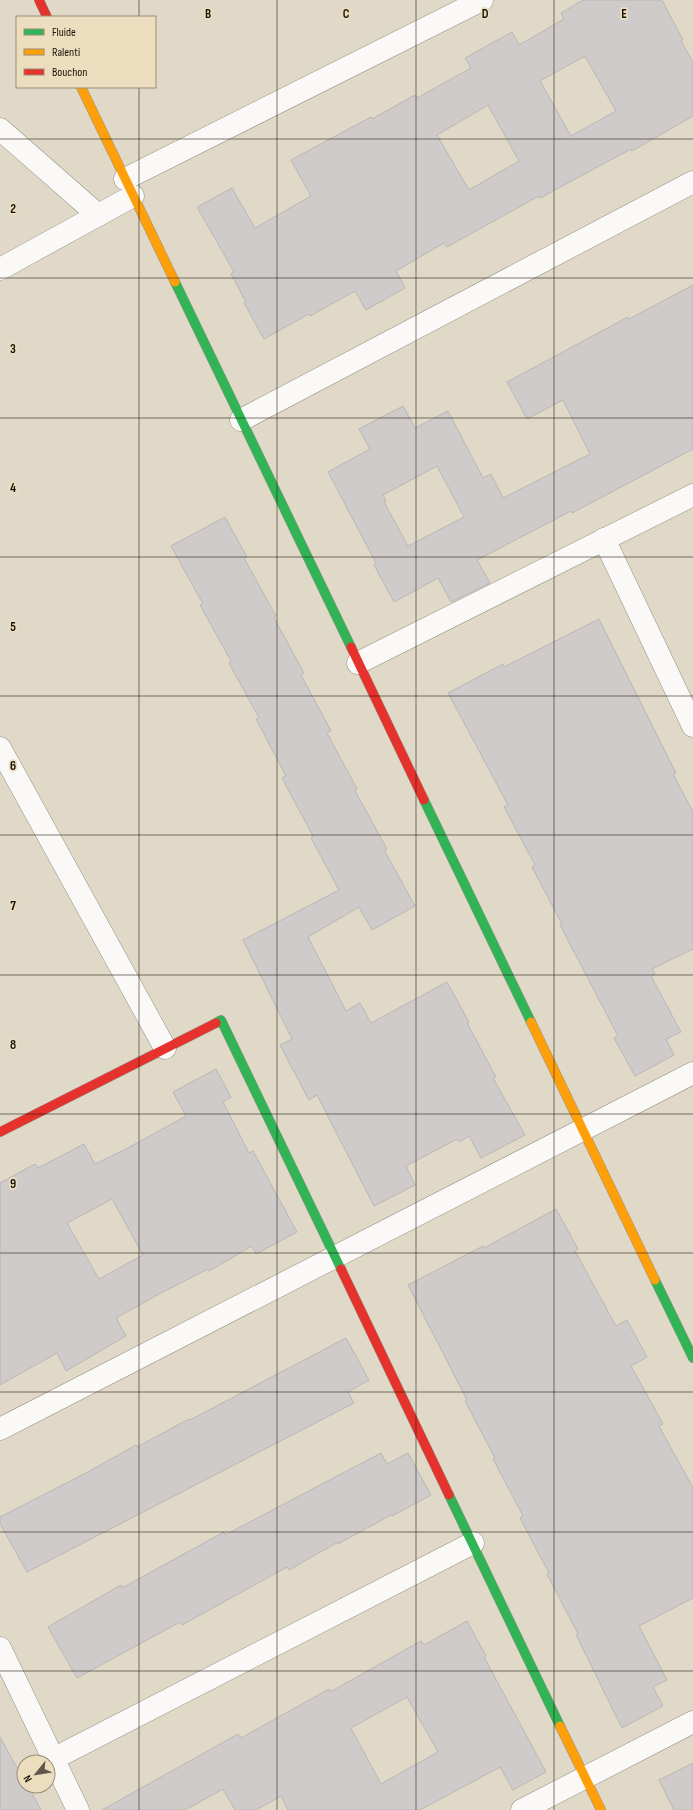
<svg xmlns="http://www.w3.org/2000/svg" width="693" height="1810" font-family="'Sofia Sans Condensed',sans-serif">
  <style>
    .building { fill: #cfcbca; stroke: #bab6b5; fill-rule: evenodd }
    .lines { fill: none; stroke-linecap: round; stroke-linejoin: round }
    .street-casing { stroke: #989285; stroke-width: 23 }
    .fast-casing { stroke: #989285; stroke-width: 10 }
    .slow-casing { stroke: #989285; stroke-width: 10 }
    .jam-casing { stroke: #989285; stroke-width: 10 }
    .street { stroke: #faf9f7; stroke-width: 22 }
    .fast { stroke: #30b455; stroke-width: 9 }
    .slow { stroke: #ff9f0a; stroke-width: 9 }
    .jam { stroke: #e5322d; stroke-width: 9 }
    .grid { fill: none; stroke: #191409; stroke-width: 1; stroke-opacity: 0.55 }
    .grid-label { font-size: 13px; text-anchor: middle; font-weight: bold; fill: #191409; stroke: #ebddbe; stroke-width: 3.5; stroke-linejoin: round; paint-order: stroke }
  </style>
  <rect width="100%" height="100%" fill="#e0d9c8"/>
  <g class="building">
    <path d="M 583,0 L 662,0 L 683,40 L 681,41 L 693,62 L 693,116 L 632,151 L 631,149 L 540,198 L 539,196 L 447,247 L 444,243 L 396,271 L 405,288 L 366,310 L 355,291 L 310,316 L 309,314 L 264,339 L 244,303 L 246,302 L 231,274 L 234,272 L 197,207 L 232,188 L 255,228 L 311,196 L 291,160 L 371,117 L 372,119 L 415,95 L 417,98 L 471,68 L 465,58 L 512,32 L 519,45 L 564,19 L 561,13 ZM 585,56 L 616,111 L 571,136 L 540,81 ZM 488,105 L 519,161 L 469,190 L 437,135 Z"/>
    <path d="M 693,285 L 693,449 L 572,513 L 571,511 L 477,560 L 490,583 L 451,602 L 438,578 L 394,602 L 374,565 L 376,563 L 328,472 L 370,449 L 359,429 L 403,406 L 415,428 L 448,411 L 483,478 L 491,474 L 503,498 L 590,454 L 563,400 L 527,419 L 507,382 L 628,317 L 629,319 ZM 437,466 L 464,517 L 408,546 L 384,502 L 386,501 L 383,495 Z"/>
    <path d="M 225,517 L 247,557 L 244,558 L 276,616 L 274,618 L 304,673 L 301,675 L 331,731 L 327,733 L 357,789 L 355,791 L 387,849 L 384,850 L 415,906 L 372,930 L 359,907 L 308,937 L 346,1011 L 360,1003 L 371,1023 L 447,982 L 469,1022 L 467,1023 L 496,1077 L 493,1078 L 525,1135 L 481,1158 L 469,1136 L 459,1142 L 457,1139 L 406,1166 L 415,1185 L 374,1206 L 317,1095 L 309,1100 L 280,1045 L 292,1039 L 243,940 L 339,890 L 311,838 L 313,836 L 282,778 L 286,776 L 256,719 L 259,718 L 229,663 L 231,661 L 200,605 L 203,604 L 171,546 Z"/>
    <path d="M 599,619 L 676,773 L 673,774 L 693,812 L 693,949 L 652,969 L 655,974 L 651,976 L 681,1032 L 666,1039 L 674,1055 L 635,1076 L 614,1038 L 618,1036 L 560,925 L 562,924 L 532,867 L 535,865 L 504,807 L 508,805 L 448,693 L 503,664 L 504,667 Z"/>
    <path d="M 216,1069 L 231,1097 L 223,1102 L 249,1153 L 253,1151 L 297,1232 L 256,1254 L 252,1246 L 209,1271 L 208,1269 L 161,1293 L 116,1318 L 126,1336 L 66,1371 L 57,1353 L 0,1385 L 0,1183 L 35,1164 L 38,1168 L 84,1144 L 95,1164 L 126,1149 L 186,1116 L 173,1092 ZM 112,1199 L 143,1255 L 99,1279 L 67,1223 Z"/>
    <path d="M 556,1209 L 578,1249 L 575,1251 L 616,1326 L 627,1320 L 647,1357 L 631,1366 L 663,1424 L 659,1426 L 693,1488 L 693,1598 L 639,1626 L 667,1680 L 653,1687 L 663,1706 L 622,1728 L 576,1635 L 578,1634 L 547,1574 L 549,1573 L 520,1518 L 523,1516 L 493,1459 L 495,1458 L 465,1401 L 467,1400 L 408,1285 L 483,1246 L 484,1248 Z"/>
    <path d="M 346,1338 L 369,1380 L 348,1392 L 354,1403 L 27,1572 L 0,1524 L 0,1517 L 86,1473 L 136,1445 L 137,1447 L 189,1419 L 190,1420 Z"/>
    <path d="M 381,1453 L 387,1464 L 408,1453 L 431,1495 L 392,1516 L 391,1515 L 338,1544 L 338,1542 L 289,1570 L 287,1567 L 182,1625 L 180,1622 L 77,1678 L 48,1627 L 121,1585 L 122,1588 L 224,1532 L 225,1535 Z"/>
    <path d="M 467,1621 L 486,1656 L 484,1657 L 546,1772 L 513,1790 L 500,1767 L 420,1810 L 288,1810 L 281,1796 L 256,1810 L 235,1810 L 223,1789 L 185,1810 L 102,1810 L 238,1734 L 241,1738 L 329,1689 L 330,1692 L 421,1641 L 424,1645 ZM 407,1697 L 438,1752 L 381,1784 L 351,1728 Z"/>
    <path d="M 0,1737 L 24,1780 L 24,1786 L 28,1786 L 41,1810 L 0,1810 Z"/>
    <path d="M 693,1763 L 693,1810 L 674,1810 L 659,1780 Z"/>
  </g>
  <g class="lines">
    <defs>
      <g id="street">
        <path d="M 0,129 L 98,215"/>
        <path d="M 125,179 L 482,0"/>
        <path d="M 0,269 L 133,196"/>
        <path d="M 241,420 L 693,182"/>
        <path d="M 604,539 L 693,726"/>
        <path d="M 358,663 L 693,495"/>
        <path d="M 0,748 L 165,1048"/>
        <path d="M 0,1429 L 693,1073"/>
        <path d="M 0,1648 L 78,1810"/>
        <path d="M 53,1759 L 473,1543"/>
        <path d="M 522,1810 L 693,1722"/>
      </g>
      <g id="fast">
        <path d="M 175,282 L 351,647"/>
        <path d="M 424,800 L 531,1022"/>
        <path d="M 216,1023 L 221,1020 L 341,1269"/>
        <path d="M 655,1280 L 693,1358"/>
        <path d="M 449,1495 L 560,1726"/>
      </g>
      <g id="slow">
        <path d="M 81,87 L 175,282"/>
        <path d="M 531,1022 L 655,1280"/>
        <path d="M 560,1726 L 601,1810"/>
      </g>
      <g id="jam">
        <path d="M 39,0 L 47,17"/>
        <path d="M 351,647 L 424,800"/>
        <path d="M 0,1132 L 216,1023"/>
        <path d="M 341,1269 L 449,1495"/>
      </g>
    </defs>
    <use href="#street" class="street-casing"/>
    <use href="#fast" class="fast-casing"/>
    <use href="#slow" class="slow-casing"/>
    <use href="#jam" class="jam-casing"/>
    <use href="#street" class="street"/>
    <use href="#fast" class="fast"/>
    <use href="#slow" class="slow"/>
    <use href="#jam" class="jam"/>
  </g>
  <path class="grid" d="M 139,0 L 139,17M 277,0 L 277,1810M 416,0 L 416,1810M 554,0 L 554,1810M 139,87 L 139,1810M 0,139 L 693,139M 0,278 L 693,278M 0,418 L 693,418M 0,557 L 693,557M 0,696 L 693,696M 0,835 L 693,835M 0,975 L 693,975M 0,1114 L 693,1114M 0,1253 L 693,1253M 0,1392 L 693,1392M 0,1532 L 693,1532M 0,1671 L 693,1671"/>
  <g class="grid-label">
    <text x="208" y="18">B</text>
    <text x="346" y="18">C</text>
    <text x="485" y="18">D</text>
    <text x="624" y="18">E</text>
    <text x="13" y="213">2</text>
    <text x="13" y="353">3</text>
    <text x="13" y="492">4</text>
    <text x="13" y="631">5</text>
    <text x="13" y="770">6</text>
    <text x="13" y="910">7</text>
    <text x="13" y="1049">8</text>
    <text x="13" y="1188">9</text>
  </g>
  <rect x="16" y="16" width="140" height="72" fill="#ebddbe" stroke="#978d76"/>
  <rect x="24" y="29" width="20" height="6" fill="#30b455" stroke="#978d76"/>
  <text x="52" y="36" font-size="12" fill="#191409">Fluide</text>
  <rect x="24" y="49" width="20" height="6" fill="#ff9f0a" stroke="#978d76"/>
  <text x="52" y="56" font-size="12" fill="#191409">Ralenti</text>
  <rect x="24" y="69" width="20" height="6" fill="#e5322d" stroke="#978d76"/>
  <text x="52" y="76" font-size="12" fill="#191409">Bouchon</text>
  <g transform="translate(36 1774) rotate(240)"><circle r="19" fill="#ebddbe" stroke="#978d76"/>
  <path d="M0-3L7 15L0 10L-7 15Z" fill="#5f594c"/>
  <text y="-6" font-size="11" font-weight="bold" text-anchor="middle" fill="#191409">N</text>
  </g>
</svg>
